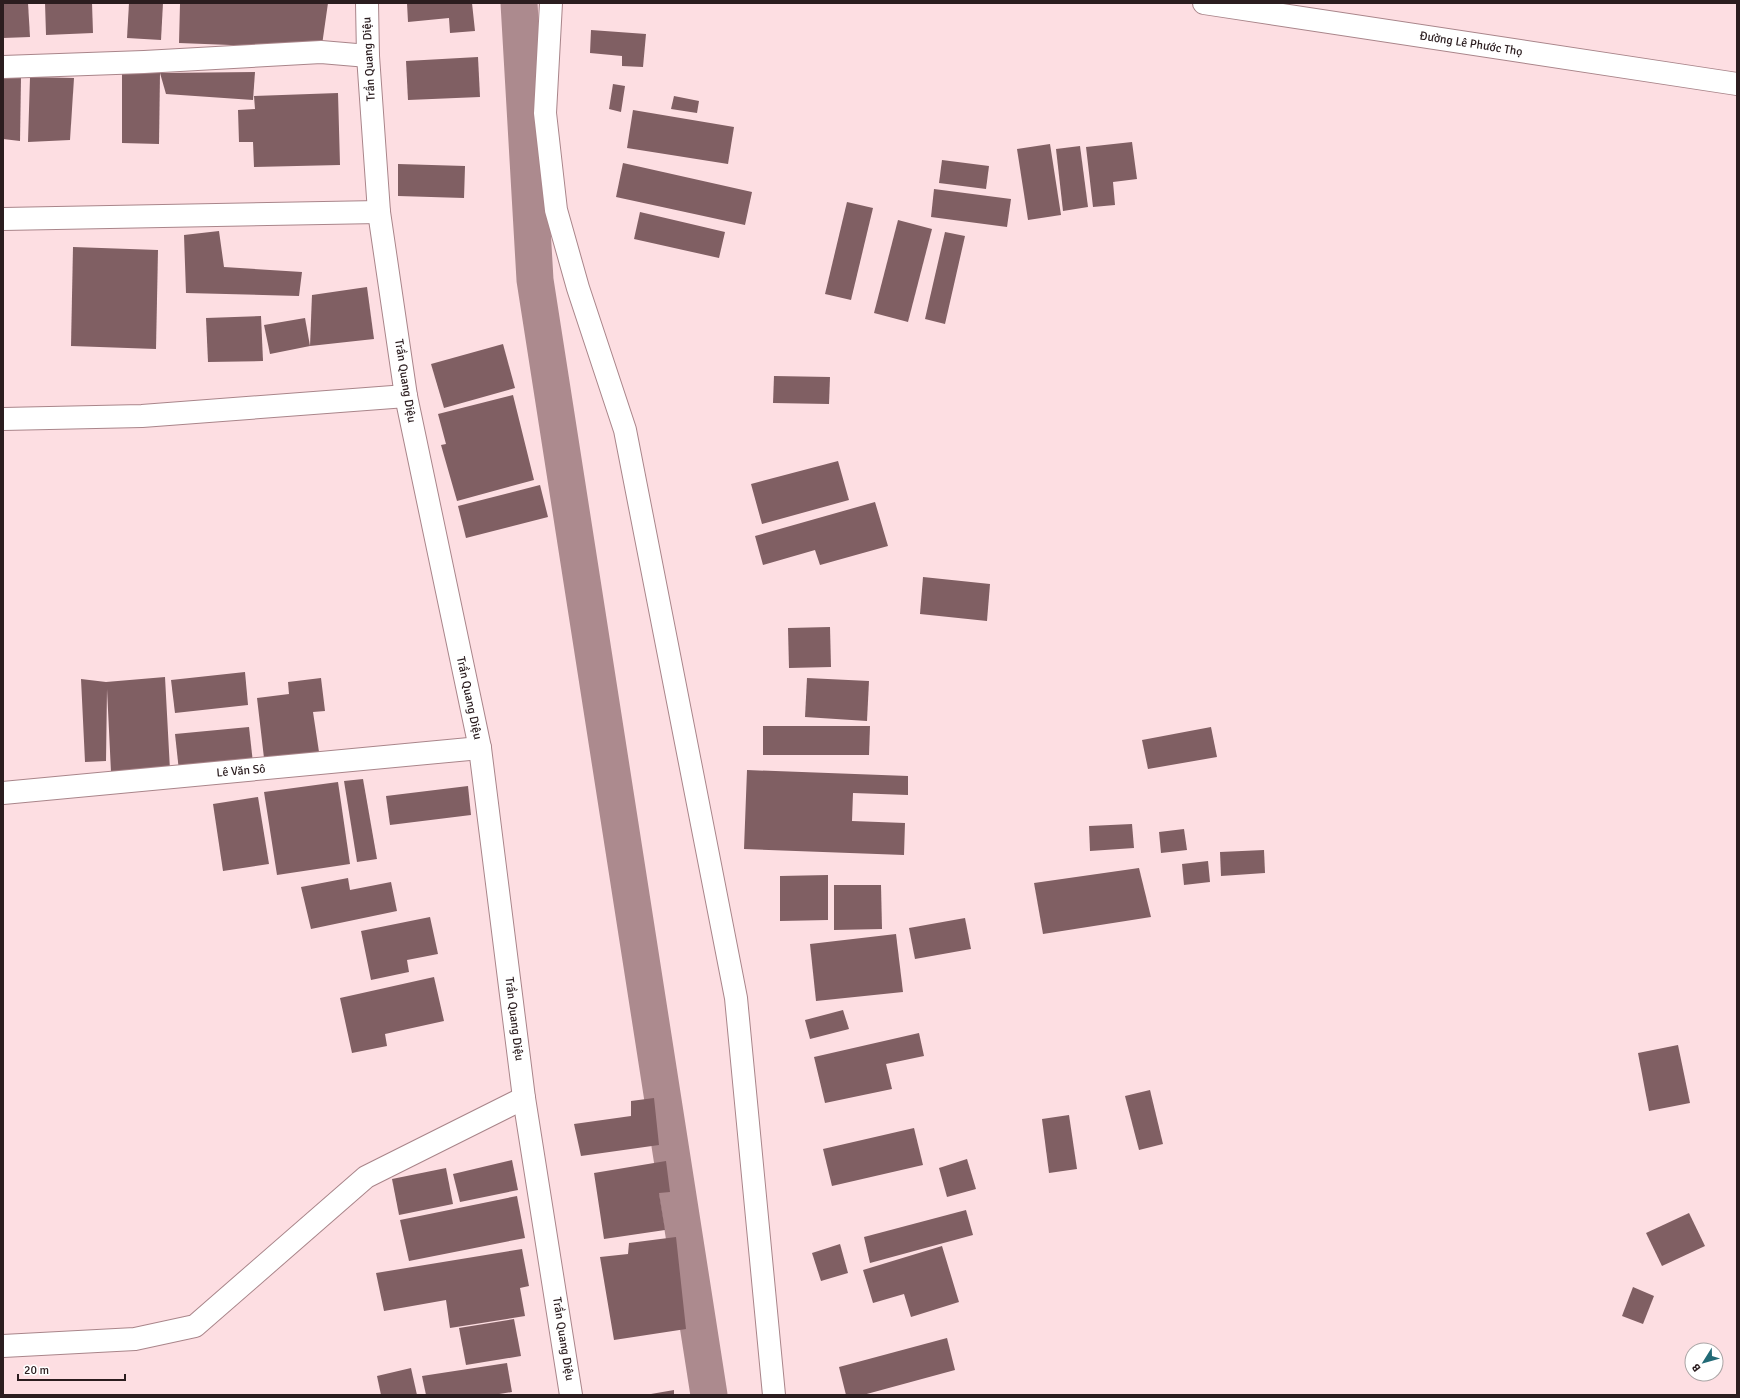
<svg xmlns="http://www.w3.org/2000/svg" width="1740" height="1398" font-family="Signika,sans-serif">
  <style>
    .lines { fill: none; stroke-linecap: round; stroke-linejoin: round }
    .canal { stroke: #ac8a8e; stroke-width: 37 }
    .building { fill: #805f63 }
    .minor-casing { stroke: #a9858a; stroke-width: 24 }
    .minor { stroke: #fff; stroke-width: 22 }
    .labels { text-anchor: middle; dominant-baseline: central; stroke-width: 4; stroke-linejoin: round; paint-order: stroke }
    .street-label { font-size: 12px; fill: #2b1d1f; stroke: #fff }
  </style>
  <rect width="100%" height="100%" fill="#fddee2"/>
  <g class="lines">
    <path class="canal" d="M 519,3 L 535,280 L 709,1395"/>
  </g>
  <g class="building">
    <path d="M 3,3 L 28,3 L 30,37 L 3,38 Z"/>
    <path d="M 45,3 L 92,3 L 93,33 L 46,35 Z"/>
    <path d="M 129,3 L 163,3 L 161,40 L 127,38 Z"/>
    <path d="M 328,3 L 321,52 L 279,47 L 179,43 L 180,4 Z"/>
    <path d="M 407,3 L 472,3 L 475,31 L 450,33 L 449,18 L 408,22 Z"/>
    <path d="M 591,30 L 646,34 L 643,67 L 622,66 L 622,56 L 590,53 Z"/>
    <path d="M 478,57 L 480,97 L 408,100 L 406,61 Z"/>
    <path d="M 122,72 L 160,73 L 159,144 L 122,143 Z"/>
    <path d="M 255,72 L 253,100 L 166,94 L 160,73 Z"/>
    <path d="M 4,76 L 21,78 L 20,141 L 3,139 Z"/>
    <path d="M 30,77 L 74,78 L 70,140 L 28,142 Z"/>
    <path d="M 613,84 L 625,86 L 621,112 L 609,109 Z"/>
    <path d="M 338,93 L 340,165 L 254,167 L 253,142 L 239,142 L 238,110 L 255,109 L 254,96 Z"/>
    <path d="M 674,96 L 699,101 L 697,113 L 671,109 Z"/>
    <path d="M 633,110 L 734,127 L 728,164 L 627,148 Z"/>
    <path d="M 1132,142 L 1137,179 L 1113,182 L 1115,205 L 1093,207 L 1086,147 Z"/>
    <path d="M 1050,144 L 1061,215 L 1028,220 L 1017,149 Z"/>
    <path d="M 1080,146 L 1088,207 L 1063,211 L 1056,149 Z"/>
    <path d="M 942,160 L 989,166 L 986,189 L 939,183 Z"/>
    <path d="M 623,163 L 752,192 L 745,225 L 616,197 Z"/>
    <path d="M 398,164 L 465,166 L 464,198 L 398,196 Z"/>
    <path d="M 934,189 L 1011,199 L 1007,227 L 931,217 Z"/>
    <path d="M 847,202 L 873,208 L 851,300 L 825,294 Z"/>
    <path d="M 640,212 L 725,232 L 719,258 L 634,239 Z"/>
    <path d="M 898,220 L 932,229 L 908,322 L 874,313 Z"/>
    <path d="M 219,231 L 224,267 L 302,272 L 299,296 L 186,293 L 184,235 Z"/>
    <path d="M 945,232 L 965,236 L 945,324 L 925,319 Z"/>
    <path d="M 73,247 L 158,250 L 156,349 L 71,346 Z"/>
    <path d="M 367,287 L 374,339 L 310,346 L 312,295 Z"/>
    <path d="M 261,316 L 263,361 L 208,362 L 206,318 Z"/>
    <path d="M 305,318 L 310,346 L 270,354 L 264,325 Z"/>
    <path d="M 503,344 L 515,388 L 444,408 L 431,364 Z"/>
    <path d="M 774,376 L 830,377 L 829,404 L 773,403 Z"/>
    <path d="M 513,395 L 534,480 L 457,501 L 441,445 L 446,444 L 438,414 Z"/>
    <path d="M 838,461 L 849,500 L 762,524 L 751,484 Z"/>
    <path d="M 540,485 L 548,517 L 466,538 L 458,506 Z"/>
    <path d="M 875,502 L 888,546 L 820,565 L 815,550 L 763,565 L 755,536 Z"/>
    <path d="M 923,577 L 990,584 L 987,621 L 920,614 Z"/>
    <path d="M 830,627 L 831,667 L 789,668 L 788,628 Z"/>
    <path d="M 245,672 L 248,705 L 175,713 L 171,680 Z"/>
    <path d="M 165,677 L 170,770 L 111,772 L 107,689 L 106,761 L 85,762 L 81,679 L 106,682 Z"/>
    <path d="M 321,678 L 325,711 L 313,712 L 319,752 L 264,758 L 257,698 L 289,694 L 288,682 Z"/>
    <path d="M 807,678 L 869,681 L 867,721 L 805,717 Z"/>
    <path d="M 763,726 L 870,726 L 869,755 L 763,755 Z"/>
    <path d="M 249,727 L 253,763 L 179,771 L 175,734 Z"/>
    <path d="M 1211,727 L 1217,757 L 1148,769 L 1142,740 Z"/>
    <path d="M 747,770 L 908,776 L 908,795 L 853,793 L 852,821 L 905,823 L 904,855 L 744,849 Z"/>
    <path d="M 363,779 L 377,859 L 357,862 L 344,781 Z"/>
    <path d="M 338,782 L 350,864 L 277,875 L 264,792 Z"/>
    <path d="M 468,786 L 471,815 L 390,825 L 386,796 Z"/>
    <path d="M 258,797 L 269,864 L 223,871 L 213,804 Z"/>
    <path d="M 1132,824 L 1134,848 L 1090,851 L 1089,826 Z"/>
    <path d="M 1184,829 L 1187,850 L 1161,853 L 1159,832 Z"/>
    <path d="M 1264,850 L 1265,873 L 1221,876 L 1220,852 Z"/>
    <path d="M 1208,861 L 1210,882 L 1184,885 L 1182,864 Z"/>
    <path d="M 1139,868 L 1151,917 L 1043,934 L 1034,883 Z"/>
    <path d="M 828,875 L 828,920 L 780,921 L 780,876 Z"/>
    <path d="M 348,878 L 350,890 L 391,882 L 397,911 L 311,929 L 301,887 Z"/>
    <path d="M 834,885 L 881,885 L 882,929 L 834,930 Z"/>
    <path d="M 430,917 L 438,954 L 407,960 L 409,972 L 371,980 L 361,931 Z"/>
    <path d="M 965,918 L 971,949 L 915,959 L 909,928 Z"/>
    <path d="M 896,934 L 903,992 L 816,1001 L 810,944 Z"/>
    <path d="M 434,977 L 444,1021 L 385,1034 L 387,1046 L 352,1053 L 340,998 Z"/>
    <path d="M 843,1010 L 849,1029 L 810,1039 L 805,1020 Z"/>
    <path d="M 919,1033 L 924,1056 L 886,1064 L 892,1089 L 825,1103 L 814,1057 Z"/>
    <path d="M 1678,1045 L 1690,1103 L 1649,1111 L 1638,1053 Z"/>
    <path d="M 1150,1090 L 1163,1144 L 1139,1150 L 1125,1096 Z"/>
    <path d="M 654,1098 L 659,1145 L 581,1156 L 574,1124 L 631,1116 L 631,1101 Z"/>
    <path d="M 1069,1115 L 1077,1169 L 1049,1173 L 1042,1119 Z"/>
    <path d="M 914,1128 L 923,1165 L 832,1186 L 823,1149 Z"/>
    <path d="M 967,1159 L 976,1189 L 947,1197 L 939,1168 Z"/>
    <path d="M 512,1160 L 518,1190 L 460,1202 L 453,1174 Z"/>
    <path d="M 666,1161 L 670,1192 L 659,1193 L 665,1230 L 604,1239 L 594,1173 Z"/>
    <path d="M 446,1168 L 453,1204 L 399,1215 L 392,1179 Z"/>
    <path d="M 517,1196 L 525,1238 L 409,1261 L 400,1220 Z"/>
    <path d="M 966,1210 L 973,1235 L 870,1263 L 864,1237 Z"/>
    <path d="M 1689,1213 L 1705,1246 L 1662,1266 L 1646,1233 Z"/>
    <path d="M 676,1237 L 686,1329 L 614,1340 L 600,1257 L 628,1254 L 629,1243 Z"/>
    <path d="M 840,1244 L 848,1273 L 821,1281 L 812,1253 Z"/>
    <path d="M 942,1246 L 959,1302 L 911,1317 L 904,1294 L 873,1303 L 863,1270 Z"/>
    <path d="M 522,1249 L 529,1286 L 520,1288 L 525,1316 L 450,1328 L 446,1300 L 384,1311 L 376,1273 Z"/>
    <path d="M 1633,1287 L 1654,1296 L 1643,1324 L 1622,1316 Z"/>
    <path d="M 514,1319 L 521,1356 L 466,1365 L 459,1328 Z"/>
    <path d="M 947,1338 L 955,1370 L 863,1395 L 846,1395 L 839,1367 Z"/>
    <path d="M 507,1363 L 512,1392 L 493,1395 L 426,1395 L 422,1376 Z"/>
    <path d="M 411,1368 L 417,1395 L 381,1395 L 377,1376 Z"/>
    <path d="M 674,1390 L 674,1395 L 651,1395 L 651,1394 Z"/>
  </g>
  <g class="lines">
    <defs>
      <g id="minor">
        <path d="M 367,3 L 368,56 L 379,212 L 406,396 L 480,748 L 524,1098 L 571,1395"/>
        <path d="M 551,3 L 545,113 L 556,210 L 578,288 L 625,430 L 736,998 L 774,1395"/>
        <path d="M 1204,3 L 1737,84"/>
        <path d="M 3,67 L 144,62 L 321,52 L 368,56"/>
        <path d="M 3,219 L 379,212"/>
        <path d="M 3,419 L 142,416 L 406,396"/>
        <path d="M 3,793 L 480,748"/>
        <path d="M 3,1346 L 135,1339 L 195,1326 L 366,1177 L 524,1098"/>
      </g>
    </defs>
    <use href="#minor" class="minor-casing"/>
    <use href="#minor" class="minor"/>
  </g>
  <g class="labels">
    <g class="street-label">
      <text transform="translate(1471 44) rotate(9)">Đường Lê Phước Thọ</text>
      <text transform="translate(369 59) rotate(-93)">Trần Quang Diệu</text>
      <text transform="translate(405 381) rotate(81)">Trần Quang Diệu</text>
      <text transform="translate(469 698) rotate(78)">Trần Quang Diệu</text>
      <text transform="translate(241 771) rotate(-5)">Lê Văn Sô</text>
      <text transform="translate(514 1019) rotate(83)">Trần Quang Diệu</text>
      <text transform="translate(563 1339) rotate(81)">Trần Quang Diệu</text>
    </g>
  </g>
  <rect width="1740" height="1398" fill="none" stroke="#2b1d1f" stroke-width="8"/>
  <g transform="translate(1704 1362) rotate(233)"><circle r="19" fill="#ffffff" stroke="#aaa5a5"/>
  <path d="M0-3L7 15L0 10L-7 15Z" fill="#216a76"/>
  <text y="-6" font-size="11" font-weight="bold" text-anchor="middle" fill="#2b1d1f">B</text>
  </g>
  <path d="M18 1374v6h107v-6" fill="none" stroke="#2b1d1f" stroke-width="2"/>
  <text x="24" y="1374" font-size="12" fill="#2b1d1f" stroke="#ffffff" stroke-width="3" paint-order="stroke">20 m</text>
</svg>
